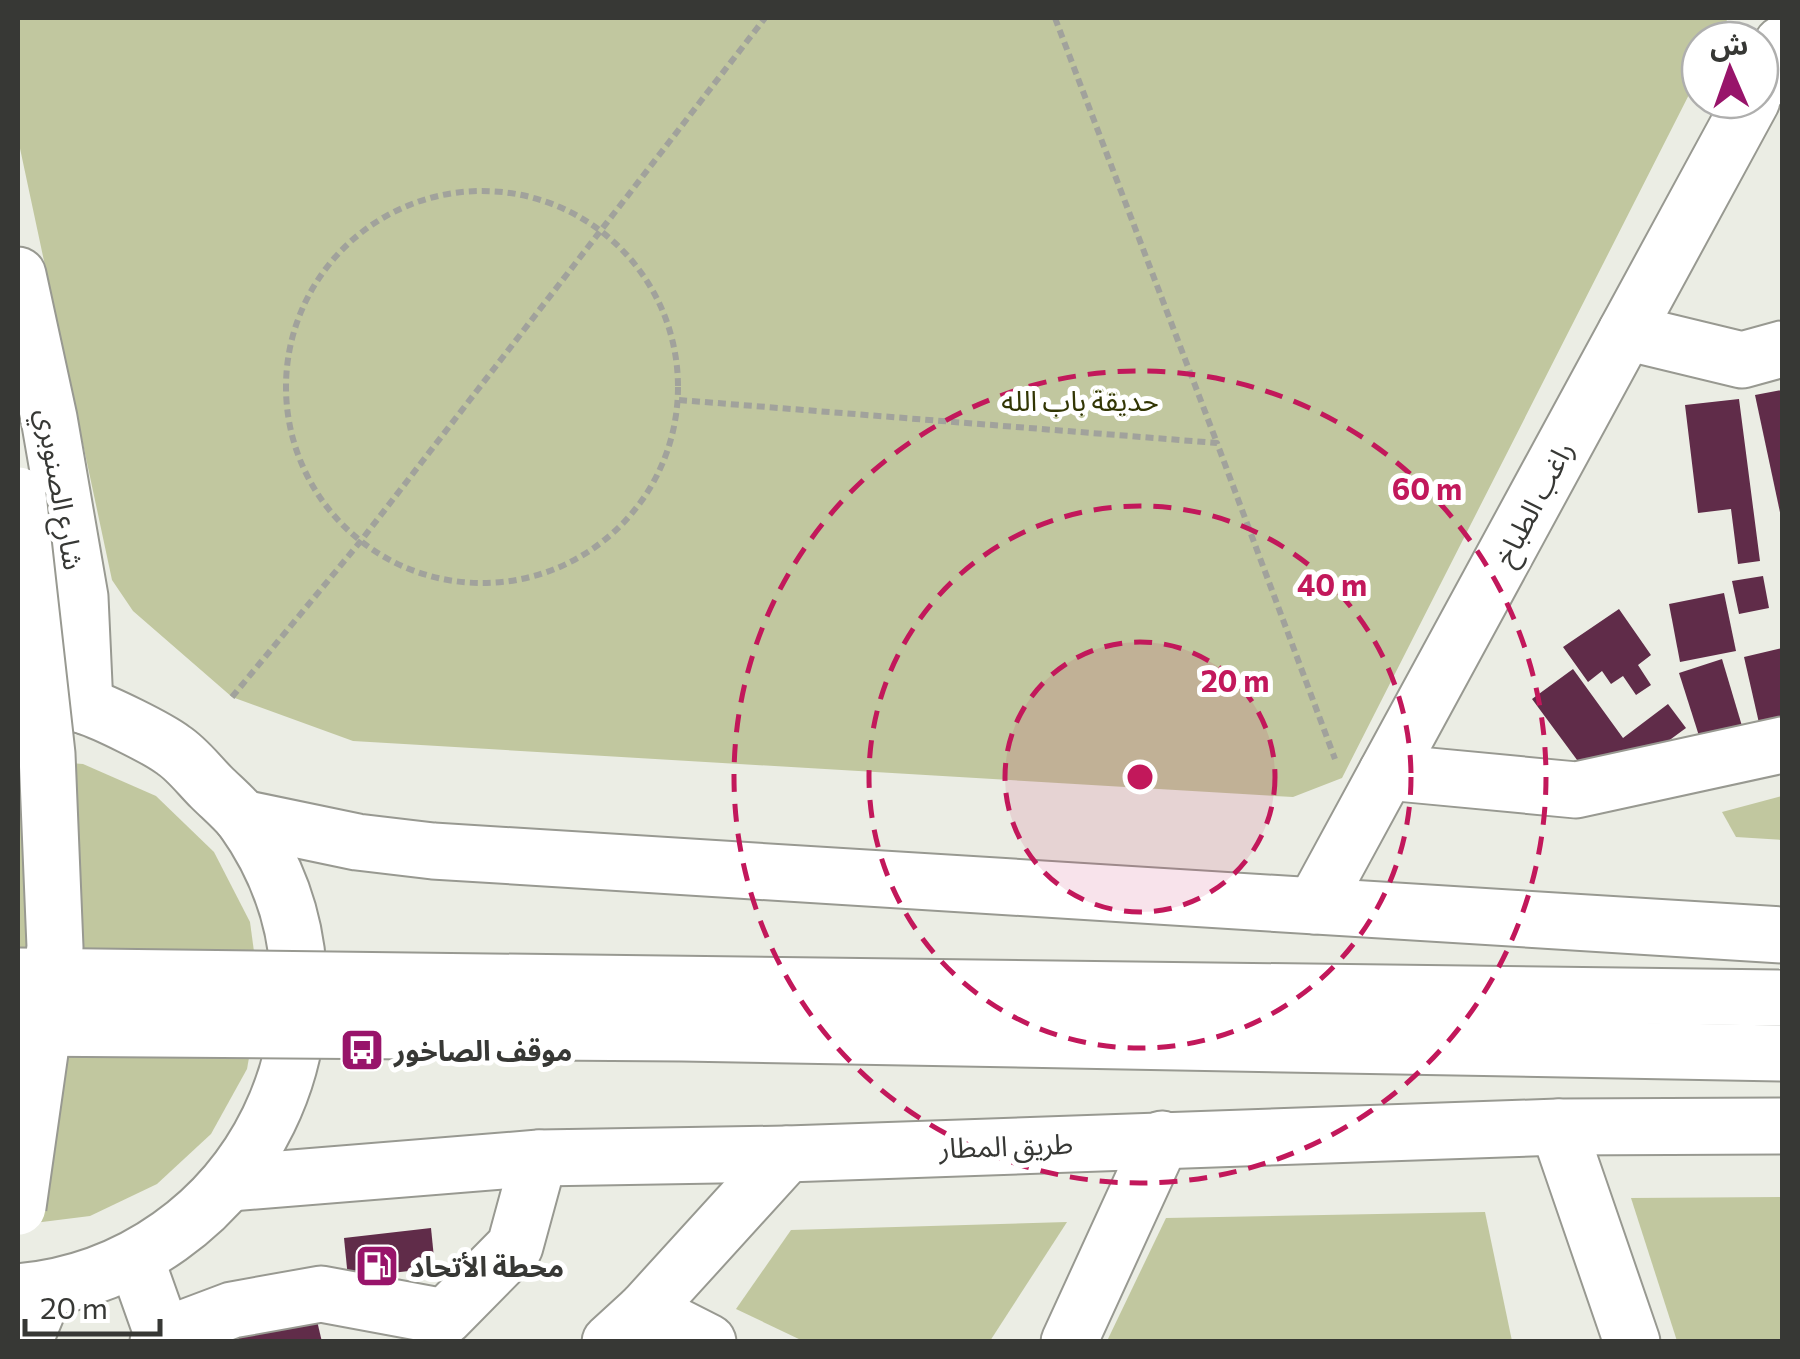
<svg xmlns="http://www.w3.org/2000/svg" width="1800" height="1359" font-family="Commissioner,'Noto Sans Arabic',sans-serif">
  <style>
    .green { fill: #c1c79f }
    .building { fill: #602c49 }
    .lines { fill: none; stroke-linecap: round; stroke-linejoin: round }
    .minor-casing { stroke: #989991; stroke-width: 59 }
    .major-casing { stroke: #989991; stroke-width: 59 }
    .path { stroke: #a1a29c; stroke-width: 6; stroke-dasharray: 8 5; stroke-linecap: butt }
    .minor { stroke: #fff; stroke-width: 55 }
    .major { stroke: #fff; stroke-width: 55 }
    .major-bridge-casing { stroke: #989991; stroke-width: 59; stroke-linecap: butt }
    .major-bridge { stroke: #fff; stroke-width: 55 }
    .ring { fill: none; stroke: #c2185b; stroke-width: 5; stroke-dasharray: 18 12 }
    .labels { text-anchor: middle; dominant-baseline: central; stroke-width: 10; stroke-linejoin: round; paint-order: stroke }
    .park-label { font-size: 28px; fill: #323604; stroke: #fff }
    .street-label { font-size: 28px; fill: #373835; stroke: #fff }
    .poi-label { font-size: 28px; font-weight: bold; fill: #373835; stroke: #fff; text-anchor: start }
    .centre { fill: #c2185b; stroke: #fff; stroke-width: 5 }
    .ring-label { font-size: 30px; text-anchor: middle; font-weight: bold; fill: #c2185b; stroke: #fff; stroke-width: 10; stroke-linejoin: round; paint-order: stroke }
  </style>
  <rect width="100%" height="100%" fill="#ebede4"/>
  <g class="green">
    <path d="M 18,18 L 1728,18 L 1717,40 L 1700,40 L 1700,73 L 1342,778 L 1293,797 L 353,741 L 232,697 L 133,611 L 112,580 L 18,139 Z"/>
    <path d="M 18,759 L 83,764 L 156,796 L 214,852 L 250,922 L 260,996 L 247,1069 L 211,1134 L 157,1184 L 90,1216 L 18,1225 Z"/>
    <path d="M 1782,796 L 1782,840 L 1736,837 L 1722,812 Z"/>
    <path d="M 1782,1197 L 1782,1341 L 1677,1341 L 1631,1198 Z"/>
    <path d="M 1485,1212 L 1512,1341 L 1107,1341 L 1166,1218 Z"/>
    <path d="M 1067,1222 L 990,1341 L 803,1341 L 736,1309 L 791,1230 Z"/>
  </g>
  <g class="building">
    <path d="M 1782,390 L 1782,516 L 1781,517 L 1755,395 Z"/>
    <path d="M 1739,399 L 1760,561 L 1738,564 L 1731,509 L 1698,513 L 1685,405 Z"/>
    <path d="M 1763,576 L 1769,608 L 1739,614 L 1732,581 Z"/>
    <path d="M 1724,593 L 1736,651 L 1680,662 L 1669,604 Z"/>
    <path d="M 1619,609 L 1651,655 L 1638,665 L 1651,685 L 1636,695 L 1623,676 L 1611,684 L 1602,671 L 1588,682 L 1563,647 Z"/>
    <path d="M 1782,648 L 1782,717 L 1759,723 L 1744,657 Z"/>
    <path d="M 1722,659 L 1742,726 L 1700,739 L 1679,673 Z"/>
    <path d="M 1573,669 L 1623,738 L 1668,704 L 1686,728 L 1600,791 L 1532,699 Z"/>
    <path d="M 431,1228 L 435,1268 L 348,1278 L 344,1238 Z"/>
    <path d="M 314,1308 L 322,1342 L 215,1342 Z"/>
  </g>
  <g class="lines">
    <defs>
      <g id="minor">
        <path d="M 1626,332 L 1742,360 L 1782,349"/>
        <path d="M 1387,772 L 1576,790 L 1782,745"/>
        <path d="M 1558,1127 L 1632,1342"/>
        <path d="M 136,1260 L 163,1336 L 158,1342"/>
        <path d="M 645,1310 L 708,1342"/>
        <path d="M 163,1336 L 232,1310 L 321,1294 L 445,1317 L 515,1246 L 539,1158"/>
        <path d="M 610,1342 L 645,1310 L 787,1154"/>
        <path d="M 1069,1342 L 1162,1139"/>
      </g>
      <g id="major">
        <path d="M 1760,85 L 1782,44"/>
        <path d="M 18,275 L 49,418 L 80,597 L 85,706"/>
        <path d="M 18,696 C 39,699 64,700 85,706 C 104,712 157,738 173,750 C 187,759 199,775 211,787 C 221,797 234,808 243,819 C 381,1012 248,1271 18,1292"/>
        <path d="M 242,818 L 357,842 L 433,851 L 1782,935"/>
        <path d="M 1314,906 L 1752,100"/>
        <path d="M 230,1183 L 539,1158 L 787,1154 L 1558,1127 L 1782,1126"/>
        <path d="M 24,1342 L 46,1289"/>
      </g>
    </defs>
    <use href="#minor" class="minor-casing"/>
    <use href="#major" class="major-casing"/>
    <g class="path">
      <path d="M 1055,18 L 1217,443"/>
      <circle cx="482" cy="387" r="196"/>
      <path d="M 679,400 L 1217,443 L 1335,759"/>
      <path d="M 232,697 L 360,542 L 765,18"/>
    </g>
    <use href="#minor" class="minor"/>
    <use href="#major" class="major"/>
    <defs>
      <g id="major-bridge">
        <path d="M 18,495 L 47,754 L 55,947 L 18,1207"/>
        <path d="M 18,976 L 1782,998"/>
        <path d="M 18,1028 L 682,1033 L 1782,1053"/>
      </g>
    </defs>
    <use href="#major-bridge" class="major-bridge-casing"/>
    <use href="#major-bridge" class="major-bridge"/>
  </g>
  <circle cx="1140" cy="777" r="135" fill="#c2185b" fill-opacity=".12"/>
  <g class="ring">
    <circle cx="1140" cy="777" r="135"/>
    <circle cx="1140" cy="777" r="271"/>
    <circle cx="1140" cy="777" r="406"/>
  </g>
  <defs>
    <symbol id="bus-square" viewBox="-11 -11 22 22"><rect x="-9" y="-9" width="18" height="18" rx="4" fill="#98146a" stroke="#fff"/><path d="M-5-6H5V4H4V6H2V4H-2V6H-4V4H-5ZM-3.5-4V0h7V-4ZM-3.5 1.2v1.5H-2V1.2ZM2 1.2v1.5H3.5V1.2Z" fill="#fff"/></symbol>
    <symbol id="fuel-square" viewBox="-11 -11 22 22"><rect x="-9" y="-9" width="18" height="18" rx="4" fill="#98146a" stroke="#fff"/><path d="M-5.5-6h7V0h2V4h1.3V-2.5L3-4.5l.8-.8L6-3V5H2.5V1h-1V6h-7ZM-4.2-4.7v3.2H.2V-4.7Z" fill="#fff"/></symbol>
  </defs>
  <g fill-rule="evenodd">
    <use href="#bus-square" x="337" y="1025" width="50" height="50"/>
    <use href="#fuel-square" x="352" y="1241" width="50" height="50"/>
  </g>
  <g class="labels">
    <g class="park-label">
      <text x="1080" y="400">حديقة باب الله</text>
    </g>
    <g class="street-label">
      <text transform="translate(61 489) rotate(80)">شارع الصنوبري</text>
      <text transform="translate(1533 503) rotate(-62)">راغب الطباخ</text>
      <text transform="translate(1006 1145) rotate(-2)">طريق المطار</text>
    </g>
    <g class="poi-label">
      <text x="394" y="1050">موقف الصاخور</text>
      <text x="410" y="1266">محطة الأتحاد</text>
    </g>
  </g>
  <circle cx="1140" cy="777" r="15" class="centre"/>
  <g class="ring-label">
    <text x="1427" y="500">60 m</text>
    <text x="1332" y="596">40 m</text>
    <text x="1235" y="692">20 m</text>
  </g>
  <rect width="1800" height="1359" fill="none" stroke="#373835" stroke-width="40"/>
  <g transform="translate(1730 70) rotate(358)"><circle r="48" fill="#ffffff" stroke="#afafae" stroke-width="2.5"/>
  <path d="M0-8L18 38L0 25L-18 38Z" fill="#98146a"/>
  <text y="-15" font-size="28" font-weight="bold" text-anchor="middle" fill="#373835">ش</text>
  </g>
  <path d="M25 1319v15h135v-15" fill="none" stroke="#373835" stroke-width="5"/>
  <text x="40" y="1319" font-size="30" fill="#373835" stroke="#ffffff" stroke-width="8" paint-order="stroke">20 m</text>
</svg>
